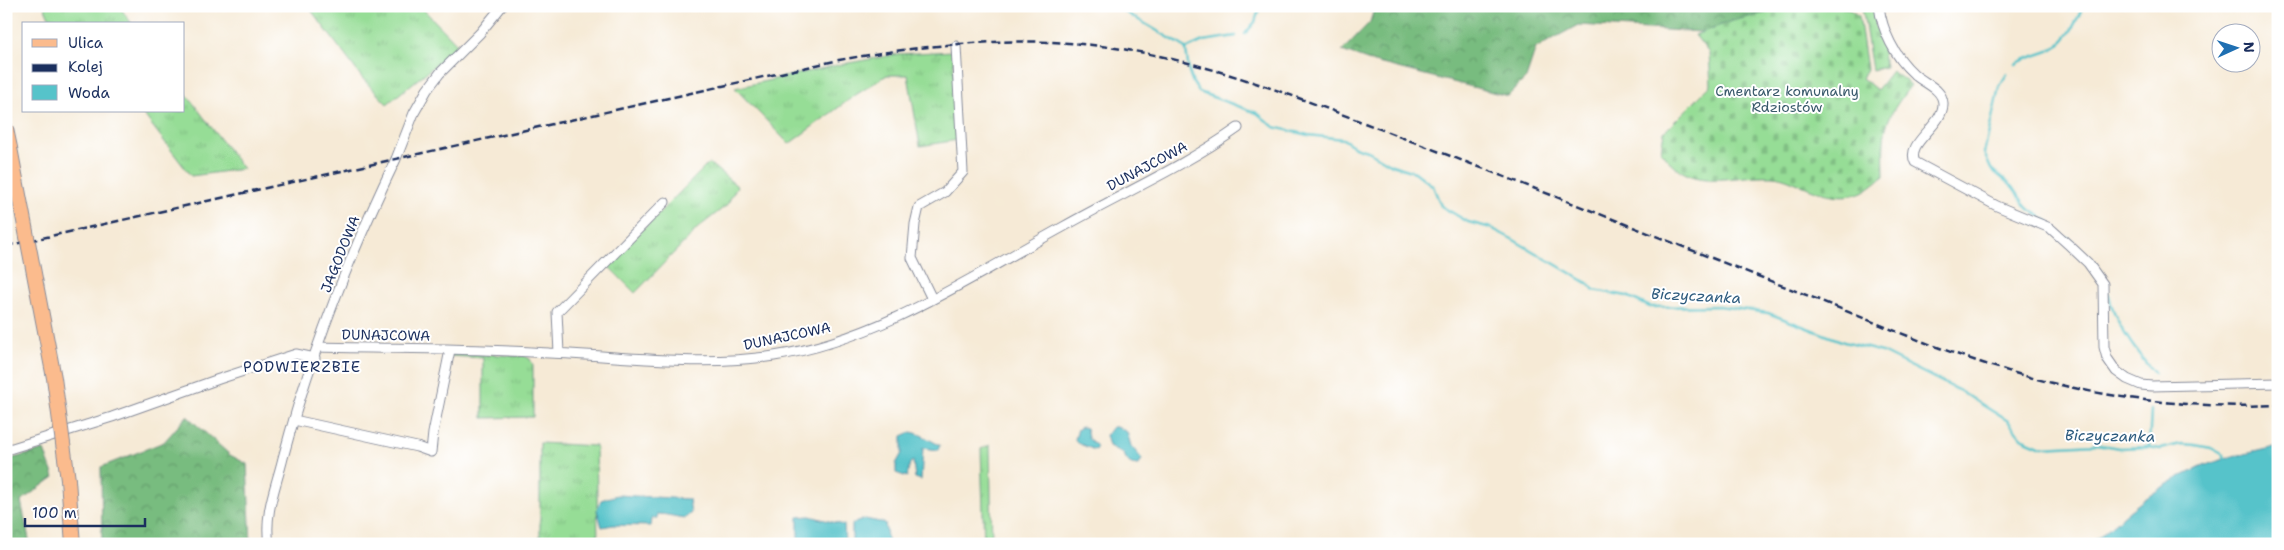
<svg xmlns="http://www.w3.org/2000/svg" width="2284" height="550" font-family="'Shantell Sans',sans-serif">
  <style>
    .grass { fill: url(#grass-tufts); stroke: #58867a }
    .forest { fill: url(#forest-crowns); stroke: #4a766e }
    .cemetery { fill: url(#cemetery-stones); stroke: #58867a }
    .water { fill: #56c3ca; stroke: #387994 }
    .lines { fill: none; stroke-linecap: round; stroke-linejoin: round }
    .stream { stroke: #56c3ca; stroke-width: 2.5 }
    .minor-casing { stroke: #888c9a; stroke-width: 11 }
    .primary-casing { stroke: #888c9a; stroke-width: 16 }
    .minor { stroke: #fff; stroke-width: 9 }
    .primary { stroke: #fbbb8d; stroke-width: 14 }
    .rail { stroke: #1b2f5e; stroke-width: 2.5; stroke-dasharray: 8 4; stroke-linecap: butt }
    .primary-bridge-casing { stroke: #888c9a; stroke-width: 16; stroke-linecap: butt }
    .primary-bridge { stroke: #fbbb8d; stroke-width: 14 }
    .labels { text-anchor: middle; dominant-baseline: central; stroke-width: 4; stroke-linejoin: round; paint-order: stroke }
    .park-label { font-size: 14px; fill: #3a5a6c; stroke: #fff }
    .street-label { font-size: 14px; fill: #1b2f5e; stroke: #fff }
    .water-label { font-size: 15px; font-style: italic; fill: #2d5b7e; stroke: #fff }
    .neighbourhood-label { font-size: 15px; letter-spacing: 1px; fill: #1b2f5e; stroke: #fff }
  </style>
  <defs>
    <pattern id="grass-tufts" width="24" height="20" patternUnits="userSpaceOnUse" patternTransform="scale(1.25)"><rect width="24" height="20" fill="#96dd96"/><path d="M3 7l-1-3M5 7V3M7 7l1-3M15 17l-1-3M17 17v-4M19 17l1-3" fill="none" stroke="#81be84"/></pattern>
    <pattern id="forest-crowns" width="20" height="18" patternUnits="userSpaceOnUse" patternTransform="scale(1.25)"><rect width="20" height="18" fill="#78bc7f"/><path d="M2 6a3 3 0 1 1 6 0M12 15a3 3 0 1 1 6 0" fill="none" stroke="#62996b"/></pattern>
    <pattern id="cemetery-stones" width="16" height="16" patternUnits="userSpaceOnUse" patternTransform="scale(1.25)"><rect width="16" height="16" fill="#96dd96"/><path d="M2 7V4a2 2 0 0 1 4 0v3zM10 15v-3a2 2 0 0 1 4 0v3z" fill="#81be84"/></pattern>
  </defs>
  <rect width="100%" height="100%" fill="#fff"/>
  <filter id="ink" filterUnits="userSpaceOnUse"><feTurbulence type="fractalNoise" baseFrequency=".02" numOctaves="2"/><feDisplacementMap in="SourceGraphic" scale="10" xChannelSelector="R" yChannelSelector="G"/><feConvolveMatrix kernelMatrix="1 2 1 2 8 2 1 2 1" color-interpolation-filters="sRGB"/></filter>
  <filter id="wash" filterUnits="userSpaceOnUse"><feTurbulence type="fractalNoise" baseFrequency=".0096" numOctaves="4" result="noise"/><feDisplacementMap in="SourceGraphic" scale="20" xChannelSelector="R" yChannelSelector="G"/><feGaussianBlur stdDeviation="1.12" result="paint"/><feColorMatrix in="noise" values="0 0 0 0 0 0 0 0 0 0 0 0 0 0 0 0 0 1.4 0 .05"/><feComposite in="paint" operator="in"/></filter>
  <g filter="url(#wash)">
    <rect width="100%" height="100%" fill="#f6ead6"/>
    <g class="grass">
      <path d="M 44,6 L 119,6 L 132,24 L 52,24 Z"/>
      <path d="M 308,6 L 425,6 L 424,10 L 459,46 L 387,104 L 363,79 Z"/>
      <path d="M 953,51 L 958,140 L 920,146 L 908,75 L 887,75 L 854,96 L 789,144 L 735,88 L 838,65 L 898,54 Z"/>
      <path d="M 184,91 L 243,169 L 191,176 L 141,111 L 184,111 Z"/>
      <path d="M 709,163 L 737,186 L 727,205 L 699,227 L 635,293 L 607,265 Z"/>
      <path d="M 456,353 L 525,356 L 530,359 L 533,365 L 533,417 L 483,418 L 483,358 L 449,356 Z"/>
      <path d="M 540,443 L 596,446 L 598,544 L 540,544 Z"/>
      <path d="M 990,445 L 992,544 L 984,544 L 981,449 Z"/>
    </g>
    <g class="forest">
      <path d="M 1375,6 L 1779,6 L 1765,13 L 1732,21 L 1702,32 L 1578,25 L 1536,48 L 1526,78 L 1508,96 L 1370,61 L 1342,51 L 1370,22 Z"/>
      <path d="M 187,416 L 230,455 L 247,464 L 251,544 L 102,544 L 101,467 L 164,442 Z"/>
      <path d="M 44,450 L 54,477 L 21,501 L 30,544 L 6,544 L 6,460 Z"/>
    </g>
    <g class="cemetery">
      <path d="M 1779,6 L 1844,6 L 1859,16 L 1867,69 L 1862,78 L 1877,90 L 1892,71 L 1911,85 C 1882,123 1883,129 1884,176 C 1877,181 1870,188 1862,192 C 1845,200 1822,194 1806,187 C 1795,183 1785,177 1773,176 C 1731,174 1690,195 1661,151 L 1664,132 L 1711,85 L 1709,53 L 1695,35 L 1732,21 L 1765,13 Z"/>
      <path d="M 1862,6 L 1874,6 L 1876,29 L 1880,29 L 1885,67 L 1872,70 Z"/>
    </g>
    <g class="water">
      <path d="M 1082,427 L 1086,428 L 1088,438 L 1097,446 L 1095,450 L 1077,443 L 1075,439 L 1078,429 Z"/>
      <path d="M 1112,427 L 1117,427 L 1127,432 L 1131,446 L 1142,459 L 1139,465 C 1130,465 1127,462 1124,454 L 1109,446 L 1106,435 Z"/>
      <path d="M 911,432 C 923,434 930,441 940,445 L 938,450 L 923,448 L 921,480 L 915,478 L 913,461 L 910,463 L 907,477 L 896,473 L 896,464 L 902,453 L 902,436 Z"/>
      <path d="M 2278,446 L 2278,544 L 2091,544 C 2123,515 2157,486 2197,469 C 2219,458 2253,453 2278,446 Z"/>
      <path d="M 617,495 L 689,499 L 691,513 L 685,518 C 675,517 667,514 657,514 L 657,518 L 652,518 L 651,526 L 613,525 L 602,527 L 597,510 L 601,500 Z"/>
      <path d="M 810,516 L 844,525 L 845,544 L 798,544 L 798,517 Z"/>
      <path d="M 865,519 L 885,523 L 888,544 L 852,544 L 852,524 Z"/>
    </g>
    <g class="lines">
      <g class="stream">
        <path d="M 1115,6 L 1183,46 L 1186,49 L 1189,72 L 1193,83 L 1199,92 L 1257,113 L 1274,127 L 1308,135 L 1343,139 L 1355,147 L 1370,152 L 1392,165 L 1415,172 L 1433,186 L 1441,206 L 1468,222 L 1491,228 L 1512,239 L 1589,284 L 1594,290 L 1627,296 L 1650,307 L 1719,306 L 1768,313 L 1844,342 L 1882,352 L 1962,392 L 2008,421 L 2023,439 L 2042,447 L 2096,444 L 2119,448 L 2149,447 L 2160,449 L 2181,444 L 2195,445 L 2211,448 L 2222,454 L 2227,462"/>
        <path d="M 1245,34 L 1255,22 L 1260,6"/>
        <path d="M 1186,49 L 1203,41 L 1236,36"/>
        <path d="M 2016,64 C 2025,58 2035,56 2046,52 C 2066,45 2075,25 2083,6"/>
        <path d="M 2007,74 L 1999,87 L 1984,153 L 1991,169 L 2013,187 L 2026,207 L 2049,222"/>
        <path d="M 2067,237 L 2094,263 L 2104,278"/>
        <path d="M 2108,293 C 2115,324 2134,349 2154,373"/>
        <path d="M 2149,447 L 2151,410"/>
      </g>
    </g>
  </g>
  <g filter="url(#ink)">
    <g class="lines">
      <defs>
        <g id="minor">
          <path d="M 1879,6 C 1882,31 1895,57 1914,74 C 1923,83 1942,88 1943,103 C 1944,126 1905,142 1915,162 L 1997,206 L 2050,228 L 2070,246 L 2088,263 L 2103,284 L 2104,347 L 2107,358 L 2116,371 L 2127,379 L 2141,385 L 2152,386 L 2278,383"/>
          <path d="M 932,299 L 912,258 L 915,224 L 919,207 L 945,192 L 963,172 L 956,46"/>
          <path d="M 318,347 C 395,349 472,348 549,353 C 623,356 700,367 774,356 C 879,340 971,277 1063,227 C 1121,194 1183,167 1238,128"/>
          <path d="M 559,353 L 557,312 L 665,202"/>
          <path d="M 294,420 L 417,447 L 431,452 L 433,433 L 450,350"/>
          <path d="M 6,450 L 112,417 L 219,379 L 296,354 L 315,358"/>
          <path d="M 269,544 C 264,513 276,487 283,458 C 310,356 350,254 396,159 L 414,113 L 427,90 L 440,73 L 480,33 L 502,6"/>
        </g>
        <g id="primary">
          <path d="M 6,129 L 10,148"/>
          <path d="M 68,480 L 73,544"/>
        </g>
      </defs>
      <use href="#minor" class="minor-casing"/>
      <use href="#primary" class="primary-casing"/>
      <use href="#minor" class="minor"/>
      <use href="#primary" class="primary"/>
      <path class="rail" d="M 6,246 L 839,60 C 929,44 1019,35 1109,47 C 1215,62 1312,103 1411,141 C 1548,193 1683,247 1819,300 C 1898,332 1977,366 2061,385 C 2132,402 2205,408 2278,405"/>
      <defs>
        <path id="primary-bridge" d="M 10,148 L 54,378 L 68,480"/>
      </defs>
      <use href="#primary-bridge" class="primary-bridge-casing"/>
      <use href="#primary-bridge" class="primary-bridge"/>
    </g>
  </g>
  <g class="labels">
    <g class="park-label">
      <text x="1787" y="91">Cmentarz komunalny<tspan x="1787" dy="16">Rdziostów</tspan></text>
    </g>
    <g class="street-label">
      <text transform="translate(1147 166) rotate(-28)">DUNAJCOWA</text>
      <text transform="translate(340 254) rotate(-68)">JAGODOWA</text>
      <text transform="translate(386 335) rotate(1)">DUNAJCOWA</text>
      <text transform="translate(787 336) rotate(-12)">DUNAJCOWA</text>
    </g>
    <g class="water-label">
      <text transform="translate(1696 296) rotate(3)">Biczyczanka</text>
      <text transform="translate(2110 436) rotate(1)">Biczyczanka</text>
    </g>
    <g class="neighbourhood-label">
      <text x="302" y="367">PODWIERZBIE</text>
    </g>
  </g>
  <rect width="2284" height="550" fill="none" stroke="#fff" stroke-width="25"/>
  <rect x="22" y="22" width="162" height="90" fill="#ffffff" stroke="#a4acbf"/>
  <rect x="32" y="39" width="25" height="8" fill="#fbbb8d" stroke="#a4acbf"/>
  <text x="68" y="48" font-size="15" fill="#1b2f5e">Ulica</text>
  <rect x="32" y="64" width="25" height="8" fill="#1b2f5e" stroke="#a4acbf"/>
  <text x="68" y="72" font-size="15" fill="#1b2f5e">Kolej</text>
  <rect x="32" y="85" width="25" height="15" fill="#56c3ca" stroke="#a4acbf"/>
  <text x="68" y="98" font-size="15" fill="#1b2f5e">Woda</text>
  <g transform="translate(2236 48) rotate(87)"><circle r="24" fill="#ffffff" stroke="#a4acbf"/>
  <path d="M0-4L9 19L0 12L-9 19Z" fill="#1f6fb2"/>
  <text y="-8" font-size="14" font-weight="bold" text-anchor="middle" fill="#1b2f5e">N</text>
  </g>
  <path d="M25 518v8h120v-8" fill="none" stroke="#1b2f5e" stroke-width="2.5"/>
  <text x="32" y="518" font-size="15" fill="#1b2f5e" stroke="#ffffff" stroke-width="4" paint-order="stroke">100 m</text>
</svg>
